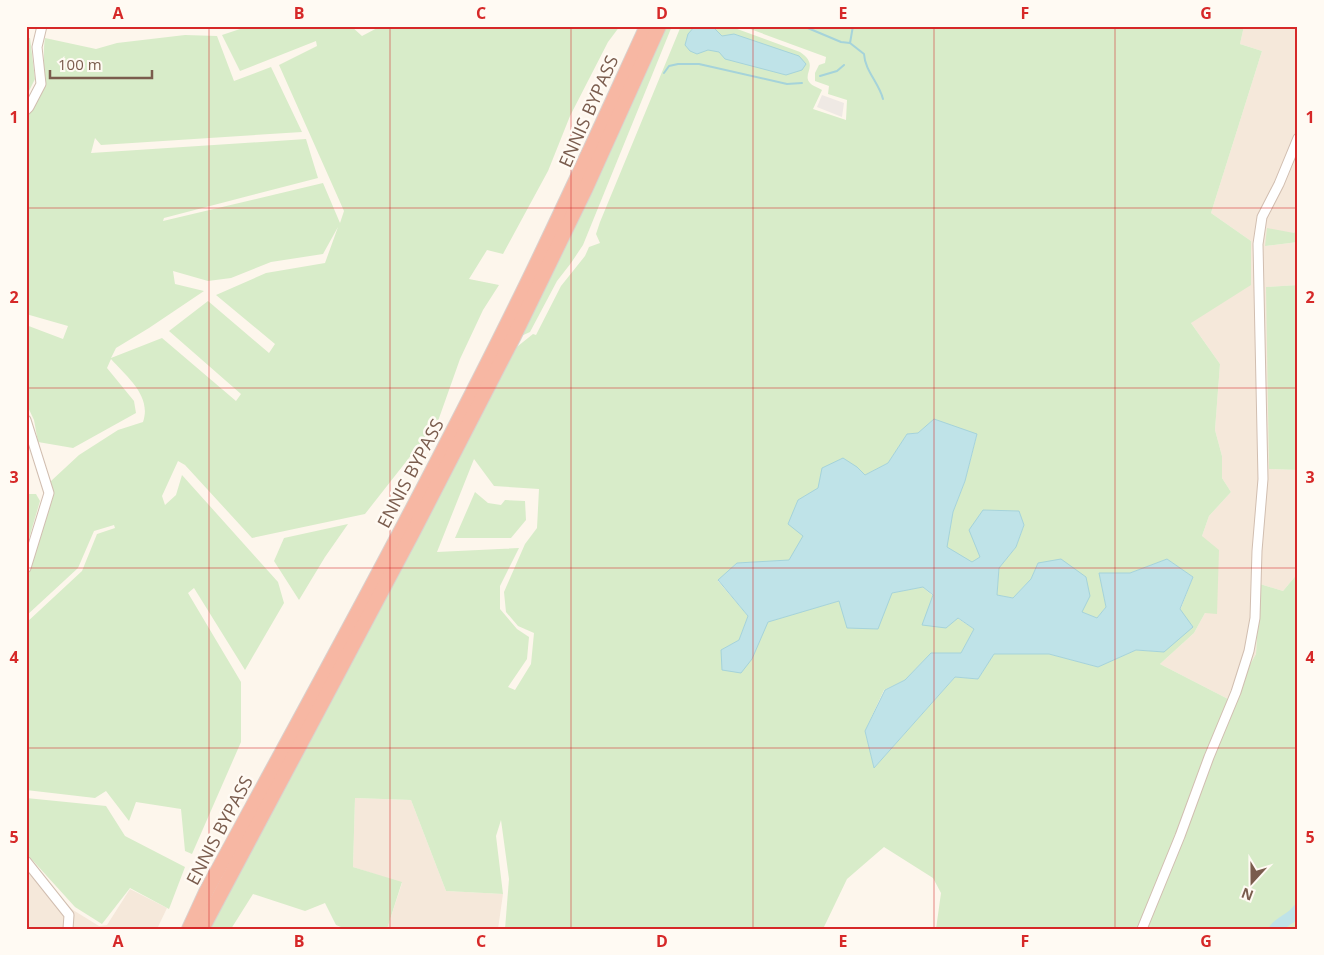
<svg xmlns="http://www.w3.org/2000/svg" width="1324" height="955" font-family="'Open Sans',sans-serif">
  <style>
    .residential { fill: #f5e8da }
    .industrial { fill: #efe9e4 }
    .green { fill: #d8ecc9; fill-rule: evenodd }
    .water { fill: #bfe3e8; stroke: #a5d3da }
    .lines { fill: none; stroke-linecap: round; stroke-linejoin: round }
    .stream { stroke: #a5d3da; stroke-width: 2 }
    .river { stroke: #bfe3e8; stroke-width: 12 }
    .minor-casing { stroke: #d1beb0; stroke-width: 11 }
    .highway-casing { stroke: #dad1cd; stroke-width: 16 }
    .minor { stroke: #fff; stroke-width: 9 }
    .highway { stroke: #f7b7a3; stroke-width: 14 }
    .grid { fill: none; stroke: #d62828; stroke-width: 1; stroke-opacity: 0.55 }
    .labels { text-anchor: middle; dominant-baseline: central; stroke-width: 5; stroke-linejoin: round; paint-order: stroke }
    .street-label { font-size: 18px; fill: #7a5c4d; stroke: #fffaf3 }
    .neatline { fill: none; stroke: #d62828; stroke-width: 2 }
    .grid-label { font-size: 16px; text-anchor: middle; font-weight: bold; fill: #d62828 }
  </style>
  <rect width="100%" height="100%" fill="#fdf6ec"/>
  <g class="residential">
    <path d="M 1244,26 L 1298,26 L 1298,228 L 1294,233 L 1266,246 L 1298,242 L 1298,285 L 1267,287 L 1269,469 L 1298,470 L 1298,573 L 1283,591 L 1260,584 L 1256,654 L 1230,700 L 1160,664 L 1194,633 L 1205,613 L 1217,613 L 1202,536 L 1209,516 L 1231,492 L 1222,478 L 1222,456 L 1215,430 L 1220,364 L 1191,323 L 1251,241 L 1211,213 L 1262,51 L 1240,44 Z"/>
    <path d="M 355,798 L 411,800 L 446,891 L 503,894 L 498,929 L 387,929 L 402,883 L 353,867 Z"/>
    <path d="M 26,865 L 73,910 L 99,926 L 107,925 L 130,889 L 167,908 L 157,929 L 26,929 Z"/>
  </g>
  <path class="industrial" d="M 822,95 L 844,103 L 842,117 L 817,107 Z"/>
  <g class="green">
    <path d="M 274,26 L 351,26 L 362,36 L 381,26 L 620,26 L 608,42 L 570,116 L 548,171 L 503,254 L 487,250 L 469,279 L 499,285 L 483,310 L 460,359 L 438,421 L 365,514 L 252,538 L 185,465 L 178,461 L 162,496 L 165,505 L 176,495 L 182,475 L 278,582 L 284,603 L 245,670 L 194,588 L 188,593 L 241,682 L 241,742 L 192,854 L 185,851 L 181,809 L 136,802 L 129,821 L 106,791 L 95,798 L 26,790 L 26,623 L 82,571 L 97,534 L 115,528 L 114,525 L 94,531 L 78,568 L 26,616 L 26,577 L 51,494 L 51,481 L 79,455 L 118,430 L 143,422 C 152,396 127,377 111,359 L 107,368 L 134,401 L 136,413 L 73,448 L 38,442 L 34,420 L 26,403 L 26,325 L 63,339 L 68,326 L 26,314 L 26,112 C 31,106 37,100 40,93 C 47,75 42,57 45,38 L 96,49 L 117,43 L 185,35 L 217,36 L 234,81 L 271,67 L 302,132 L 101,145 L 95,138 L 91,153 L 306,139 L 318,178 L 164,218 L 163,221 L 323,183 L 340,223 L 344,211 L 279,65 L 317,46 L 316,41 L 240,71 L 222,35 L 246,27 ZM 338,227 L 325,263 L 266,273 L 216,295 L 275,344 L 269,353 L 208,301 L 169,331 L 241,394 L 236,401 L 162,338 L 111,358 L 116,348 L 149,328 L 204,291 L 175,284 L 173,271 L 208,281 L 231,278 L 271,262 L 323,254 Z"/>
    <path d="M 656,26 L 672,26 L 583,245 L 571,263 L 557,281 L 530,332 L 519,337 Z"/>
    <path d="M 681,26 L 729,26 L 800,52 C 821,66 800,74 811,84 C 813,86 819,88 822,90 L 813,109 L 846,120 L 847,100 L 828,94 L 829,86 L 815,81 L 815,73 L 819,65 L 825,63 L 826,57 L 742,26 L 1244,26 L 1240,44 L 1262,51 L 1211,213 L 1251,241 L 1251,285 L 1191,323 L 1220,364 L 1215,430 L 1222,456 L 1222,478 L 1231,492 L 1209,516 L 1202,536 L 1219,550 L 1217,614 L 1205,613 L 1194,633 L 1160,664 L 1230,700 L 1256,654 L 1260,584 L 1283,591 L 1298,573 L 1298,929 L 936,929 L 941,893 L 933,878 L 884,847 L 847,879 L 823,929 L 505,929 L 509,879 L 501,820 L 496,836 L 503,894 L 446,891 L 411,800 L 355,798 L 353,867 L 402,882 L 387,929 L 346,929 L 336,925 L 325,903 L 305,911 L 253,894 L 231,929 L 209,929 L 513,350 L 533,334 L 536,335 L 561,286 L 585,256 L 589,247 L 600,243 L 596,234 L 600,222 ZM 934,419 L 977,435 L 965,481 L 953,512 L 946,547 L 972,563 L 980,557 L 983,510 L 1019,511 L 1024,525 L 1016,547 L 999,568 L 997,595 L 1013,598 L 1031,579 L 1038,563 L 1082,612 L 1097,618 L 1106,607 L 1100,573 L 1130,573 L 1167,559 L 1193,577 L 1164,652 L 1136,650 L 1098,667 L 1049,654 L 994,654 L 978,679 L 955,677 L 874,768 L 865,731 L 884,690 L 905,680 L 931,653 L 961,653 L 974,629 L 957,618 L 923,587 L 892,593 L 839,601 L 767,622 L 752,659 L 721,650 L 739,640 L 748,616 L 718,581 L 737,563 L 789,561 L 804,536 L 798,500 L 857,467 L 865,475 L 888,463 L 907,434 L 918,433 ZM 474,459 L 494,486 L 539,489 L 537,528 L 525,544 L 504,592 L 506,612 L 518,626 L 534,633 L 531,664 L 515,690 L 508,687 L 527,659 L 529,637 L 517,629 L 500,609 L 500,586 L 519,548 L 437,552 Z"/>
    <path d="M 26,38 L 30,38 L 35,79 L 26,97 Z"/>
    <path d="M 1267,228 L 1294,233 L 1298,228 L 1298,242 L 1265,246 Z"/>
    <path d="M 1298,285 L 1298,470 L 1269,469 L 1266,287 Z"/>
    <path d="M 475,492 L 488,503 L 501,505 L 505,500 L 525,501 L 526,520 L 511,538 L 455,538 Z"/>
    <path d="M 26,494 L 36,494 L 40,501 L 26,549 Z"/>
    <path d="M 348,524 L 325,557 L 299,600 L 274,561 L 284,538 Z"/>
    <path d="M 26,798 L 106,806 L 125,836 L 185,867 L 169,909 L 130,888 L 102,924 L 75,907 L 26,853 Z"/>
  </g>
  <g class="water">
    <path d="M 695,26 L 712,26 L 722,36 L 734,34 L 799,56 L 806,64 L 802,70 L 786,75 L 725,59 L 719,52 L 708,50 L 697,54 L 690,51 L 685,45 L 688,34 Z"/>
    <path d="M 934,419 L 977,434 L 965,481 L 953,512 L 947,547 L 972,562 L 980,557 L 969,530 L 983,510 L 1019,511 L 1024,525 L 1016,547 L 999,568 L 997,595 L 1013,598 L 1031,579 L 1038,563 L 1061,559 L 1086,577 L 1090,596 L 1082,612 L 1097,618 L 1106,607 L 1099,573 L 1130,573 L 1167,559 L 1193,577 L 1180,609 L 1193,627 L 1164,652 L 1136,650 L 1098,667 L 1049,654 L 994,654 L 978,679 L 955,677 L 874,768 L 865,731 L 885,690 L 905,680 L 931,653 L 961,653 L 974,629 L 958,618 L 946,628 L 922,625 L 933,595 L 923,587 L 892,593 L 878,629 L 847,628 L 839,601 L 768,622 L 752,659 L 741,673 L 722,670 L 721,650 L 739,640 L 748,616 L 718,580 L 737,563 L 789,560 L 803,536 L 788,524 L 798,500 L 818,488 L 822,468 L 843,458 L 857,467 L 865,475 L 888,463 L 907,434 L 918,433 Z"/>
  </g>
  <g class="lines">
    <g class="stream">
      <path d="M 803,26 L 841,42 L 850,43 L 864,54 C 865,71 879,83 883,99"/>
      <path d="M 850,43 L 853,26"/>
      <path d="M 664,73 L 669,66 L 678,64 L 699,64 L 787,84 L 802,83"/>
      <path d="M 820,76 L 837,71 L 844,65"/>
    </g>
    <path class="river" d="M 1275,929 C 1282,921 1293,918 1298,910"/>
    <defs>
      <g id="minor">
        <path d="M 26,110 L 29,107 L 41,84 L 37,47 L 42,26"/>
        <path d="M 26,420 L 49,493 L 26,568"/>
        <path d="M 26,861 L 69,915 L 68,929"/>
        <path d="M 1142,929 L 1180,836 L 1209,757 L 1236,692 L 1249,651 L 1255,618 L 1257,551 L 1263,479 L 1258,244 L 1262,217 L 1279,184 L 1298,138"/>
      </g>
      <g id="highway">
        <path d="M 189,929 L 206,892 C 309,702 414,512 510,318 C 558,222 602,124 647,26"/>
        <path d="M 202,929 L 412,534 L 514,336 L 585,190 L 659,26"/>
      </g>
    </defs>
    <use href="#minor" class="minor-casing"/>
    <use href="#highway" class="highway-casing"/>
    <use href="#minor" class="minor"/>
    <use href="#highway" class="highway"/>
  </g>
  <path class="grid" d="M 209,26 L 209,929M 390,26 L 390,929M 571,26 L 571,929M 753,26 L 753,929M 934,26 L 934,929M 1115,26 L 1115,929M 26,208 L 1298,208M 26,388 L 1298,388M 26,568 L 1298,568M 26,748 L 1298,748"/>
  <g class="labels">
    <g class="street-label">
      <text transform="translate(588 111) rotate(-66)">ENNIS BYPASS</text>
      <text transform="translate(410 473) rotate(-62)">ENNIS BYPASS</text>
      <text transform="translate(219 830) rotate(-62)">ENNIS BYPASS</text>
    </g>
  </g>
  <rect width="1324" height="955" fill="none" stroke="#fffaf3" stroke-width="55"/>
  <g transform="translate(1252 882) rotate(201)" stroke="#fffaf3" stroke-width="4" paint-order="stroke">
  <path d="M0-4L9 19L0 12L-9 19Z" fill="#7a5c4d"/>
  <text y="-8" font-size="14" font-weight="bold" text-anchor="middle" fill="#7a5c4d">N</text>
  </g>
  <path d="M50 70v8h102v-8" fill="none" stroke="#7a5c4d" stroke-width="2.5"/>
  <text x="58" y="70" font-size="15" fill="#7a5c4d" stroke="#fffaf3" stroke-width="4" paint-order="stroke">100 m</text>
  <rect x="28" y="28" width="1268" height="900" class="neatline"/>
  <g class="grid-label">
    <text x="118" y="19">A</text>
    <text x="299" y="19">B</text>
    <text x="481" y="19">C</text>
    <text x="662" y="19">D</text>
    <text x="843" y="19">E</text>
    <text x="1025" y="19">F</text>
    <text x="1206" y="19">G</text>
    <text x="14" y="123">1</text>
    <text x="1310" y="123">1</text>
    <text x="14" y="303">2</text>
    <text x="1310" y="303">2</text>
    <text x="14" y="483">3</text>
    <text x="1310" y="483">3</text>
    <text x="14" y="663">4</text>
    <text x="1310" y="663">4</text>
    <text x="14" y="843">5</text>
    <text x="1310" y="843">5</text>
    <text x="118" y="947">A</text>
    <text x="299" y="947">B</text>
    <text x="481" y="947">C</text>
    <text x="662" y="947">D</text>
    <text x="843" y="947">E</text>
    <text x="1025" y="947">F</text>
    <text x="1206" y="947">G</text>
  </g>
</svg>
